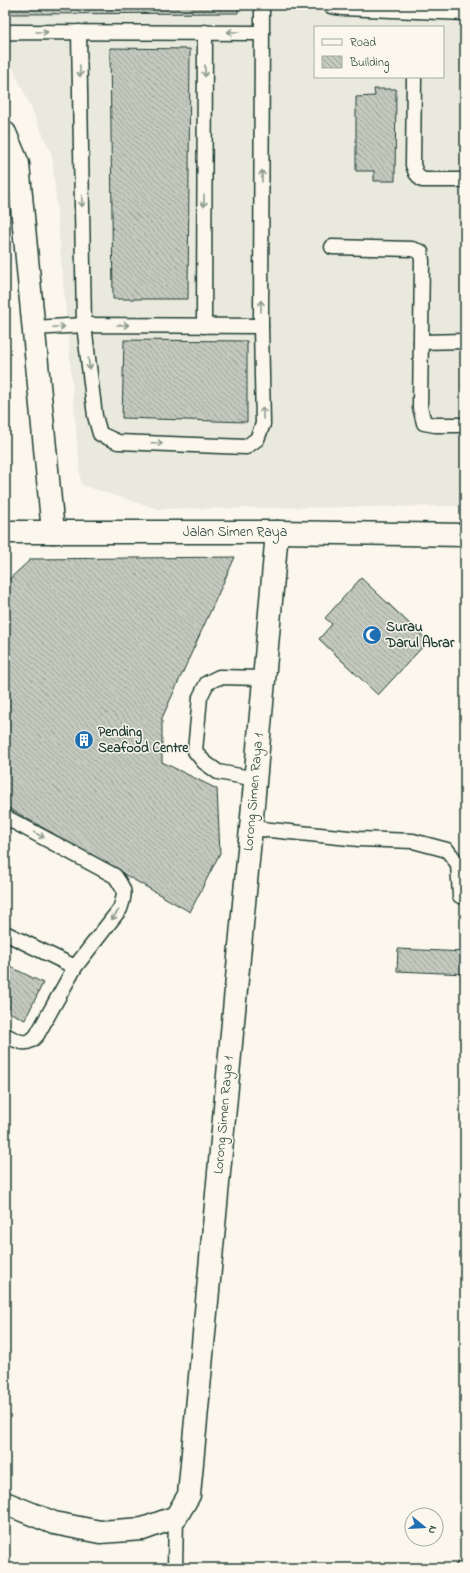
<svg xmlns="http://www.w3.org/2000/svg" width="470" height="1573" font-family="'Indie Flower',sans-serif">
  <style>
    .built { fill: #eae9de; fill-rule: evenodd }
    .building { fill: url(#building-back-hatch); stroke: #1f3d34 }
    .lines { fill: none; stroke-linecap: round; stroke-linejoin: round }
    .service-casing { stroke: #1f3d34; stroke-width: 17 }
    .minor-casing { stroke: #1f3d34; stroke-width: 25 }
    .tertiary-casing { stroke: #1f3d34; stroke-width: 25 }
    .service { stroke: #fbf7ec; stroke-width: 14 }
    .minor { stroke: #fbf7ec; stroke-width: 22 }
    .tertiary { stroke: #fbf7ec; stroke-width: 22 }
    .oneway { stroke: #8d9a90 }
    .labels { text-anchor: middle; dominant-baseline: central; stroke-width: 3; stroke-linejoin: round; paint-order: stroke }
    .street-label { font-size: 14px; fill: #1f3d34; stroke: #fbf7ec }
    .poi-label { font-size: 14px; font-weight: bold; fill: #1f3d34; stroke: #fbf7ec; text-anchor: start }
  </style>
  <defs>
    <pattern id="building-back-hatch" width="6" height="6" patternUnits="userSpaceOnUse"><rect width="6" height="6" fill="#c4c9be"/><path d="M-1 5l2 2M0 0l6 6M5-1l2 2" fill="none" stroke="#9fa49b"/></pattern>
  </defs>
  <rect width="100%" height="100%" fill="#fbf7ec"/>
  <filter id="ink" filterUnits="userSpaceOnUse"><feTurbulence type="fractalNoise" baseFrequency=".025" numOctaves="2"/><feDisplacementMap in="SourceGraphic" scale="8" xChannelSelector="R" yChannelSelector="G"/><feConvolveMatrix kernelMatrix="1 2 1 2 8 2 1 2 1" color-interpolation-filters="sRGB"/></filter>
  <g filter="url(#ink)">
    <path class="built" d="M 5,5 L 465,5 L 465,506 L 158,509 L 81,485 L 52,155 L 5,50 ZM 315,27 L 443,27 L 443,77 L 315,77 Z"/>
    <g class="building">
      <path d="M 9,5 L 238,5 L 238,13 L 9,14 Z"/>
      <path d="M 110,48 L 190,49 L 188,299 L 113,299 Z"/>
      <path d="M 374,89 L 396,89 L 395,181 L 374,181 L 374,171 L 356,171 L 356,97 L 375,96 Z"/>
      <path d="M 124,340 L 247,341 L 247,422 L 122,418 Z"/>
      <path d="M 235,557 L 162,718 L 162,762 L 217,789 L 220,853 L 190,912 L 5,806 L 5,583 L 31,559 Z"/>
      <path d="M 361,578 L 428,641 L 378,695 L 319,639 L 332,624 L 325,618 Z"/>
      <path d="M 398,949 L 465,952 L 465,974 L 397,971 Z"/>
      <path d="M 5,964 L 43,983 L 25,1020 L 5,1010 Z"/>
    </g>
    <g class="lines">
      <defs>
        <g id="service">
          <path d="M 331,5 L 331,6 L 343,8 L 465,13"/>
          <path d="M 79,32 L 84,325 L 95,416 L 100,434 L 118,442 L 246,447 L 257,439 L 263,424 L 261,326"/>
          <path d="M 5,34 L 10,32 L 262,33"/>
          <path d="M 414,77 L 413,165 L 416,173 L 422,180 L 465,180"/>
          <path d="M 332,247 L 412,249 L 421,252 L 422,261 L 420,407 L 424,423 L 435,425 L 465,425"/>
          <path d="M 204,326 L 205,32"/>
          <path d="M 34,328 L 84,325 L 261,326 L 262,5"/>
          <path d="M 421,342 L 465,341"/>
          <path d="M 256,779 L 218,772 L 204,762 L 195,751 L 200,697 L 207,683 L 219,677 L 264,678"/>
          <path d="M 5,817 L 115,876 C 125,890 126,892 120,909 L 75,967 L 5,933"/>
          <path d="M 251,828 L 359,839 L 413,841 L 447,850 L 458,864 L 460,896"/>
          <path d="M 5,1035 C 18,1041 26,1048 37,1035 L 75,967"/>
          <path d="M 175,1568 L 176,1517"/>
          <path d="M 463,1568 L 465,1566"/>
        </g>
        <g id="minor">
          <path d="M 5,133 L 18,164 L 53,532"/>
          <path d="M 5,1503 L 54,1523 L 100,1532 L 143,1529 L 176,1517 L 189,1495 L 251,828 L 277,532"/>
        </g>
        <path id="tertiary" d="M 5,532 L 277,532 L 465,535"/>
      </defs>
      <use href="#service" class="service-casing"/>
      <use href="#minor" class="minor-casing"/>
      <use href="#tertiary" class="tertiary-casing"/>
      <use href="#service" class="service"/>
      <use href="#minor" class="minor"/>
      <use href="#tertiary" class="tertiary"/>
    </g>
    <defs><path id="oneway-shaft" d="M-6 0H5M1.5-3L5.5 0L1.5 3" fill="none" stroke-width="1.6" stroke-linecap="round" stroke-linejoin="round"/></defs>
    <g class="oneway">
      <use href="#oneway-shaft" transform="translate(42 32)"/>
      <use href="#oneway-shaft" transform="translate(233 32) rotate(-180)"/>
      <use href="#oneway-shaft" transform="translate(80 71) rotate(89)"/>
      <use href="#oneway-shaft" transform="translate(205 71) rotate(90)"/>
      <use href="#oneway-shaft" transform="translate(262 176) rotate(-90)"/>
      <use href="#oneway-shaft" transform="translate(82 201) rotate(89)"/>
      <use href="#oneway-shaft" transform="translate(204 201) rotate(90)"/>
      <use href="#oneway-shaft" transform="translate(261 306) rotate(-90)"/>
      <use href="#oneway-shaft" transform="translate(123 325)"/>
      <use href="#oneway-shaft" transform="translate(59 327) rotate(-3)"/>
      <use href="#oneway-shaft" transform="translate(89 364) rotate(83)"/>
      <use href="#oneway-shaft" transform="translate(263 413) rotate(-91)"/>
      <use href="#oneway-shaft" transform="translate(157 443) rotate(3)"/>
      <use href="#oneway-shaft" transform="translate(39 835) rotate(28)"/>
      <use href="#oneway-shaft" transform="translate(115 915) rotate(127)"/>
    </g>
  </g>
  <defs>
    <symbol id="mosque-disc" viewBox="-11 -11 22 22"><circle r="9.5" fill="#1f6fb2" stroke="#fbf7ec"/><path d="M3.5-4.9A6 6 0 1 0 3.5 4.9A5 5 0 1 1 3.5-4.9Z" fill="#fff"/></symbol>
    <symbol id="building-disc" viewBox="-11 -11 22 22"><circle r="9.5" fill="#1f6fb2" stroke="#fbf7ec"/><path d="M-4-6H4V6H1V3H-1V6H-4ZM-2.5-4.3h1.7v1.8h-1.7ZM.8-4.3h1.7v1.8H.8ZM-2.5-1h1.7V.8h-1.7ZM.8-1h1.7V.8H.8Z" fill="#fff"/></symbol>
  </defs>
  <g fill-rule="evenodd">
    <use href="#mosque-disc" x="361" y="624" width="22" height="22"/>
    <use href="#building-disc" x="73" y="729" width="22" height="22"/>
  </g>
  <g class="labels">
    <g class="street-label">
      <text x="235" y="532">Jalan Simen Raya</text>
      <text transform="translate(254 792) rotate(-85)">Lorong Simen Raya 1</text>
      <text transform="translate(224 1115) rotate(-85)">Lorong Simen Raya 1</text>
    </g>
    <g class="poi-label">
      <text x="386" y="627">Surau<tspan x="386" dy="16">Darul Abrar</tspan></text>
      <text x="98" y="732">Pending<tspan x="98" dy="16">Seafood Centre</tspan></text>
    </g>
  </g>
  <rect width="470" height="1573" fill="none" stroke="#fbf7ec" stroke-width="20"/>
  <rect x="10" y="10" width="450" height="1553" fill="none" stroke="#1f3d34" stroke-width="1.5" filter="url(#ink)"/>
  <rect x="314" y="26" width="130" height="52" fill="#fbf7ec" stroke="#a3ada2"/>
  <rect x="322" y="39" width="20" height="6" fill="#fbf7ec" stroke="#a3ada2"/>
  <text x="350" y="46" font-size="12" fill="#1f3d34">Road</text>
  <rect x="322" y="56" width="20" height="12" fill="url(#building-back-hatch)" stroke="#a3ada2"/>
  <text x="350" y="66" font-size="12" fill="#1f3d34">Building</text>
  <g transform="translate(424 1527) rotate(108)"><circle r="19" fill="#fbf7ec" stroke="#a3ada2"/>
  <path d="M0-3L7 15L0 10L-7 15Z" fill="#1f6fb2"/>
  <text y="-6" font-size="11" font-weight="bold" text-anchor="middle" fill="#1f3d34">N</text>
  </g>
</svg>
